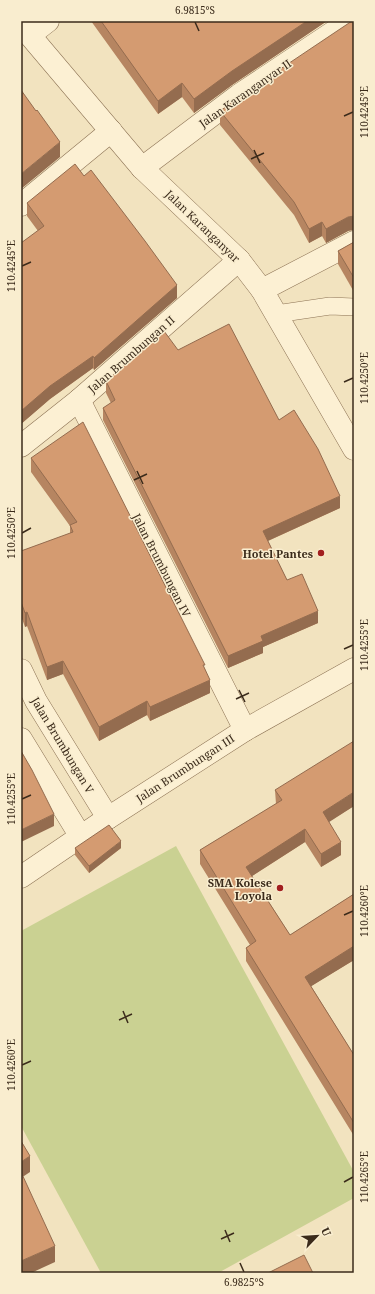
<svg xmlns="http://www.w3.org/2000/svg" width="375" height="1294" font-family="'Noto Serif',serif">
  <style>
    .green { fill: #cad192 }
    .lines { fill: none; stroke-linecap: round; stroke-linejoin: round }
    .lane-casing { stroke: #8d7355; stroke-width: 18 }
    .street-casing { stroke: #8d7355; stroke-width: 23 }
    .lane { stroke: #fcf0d3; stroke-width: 17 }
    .street { stroke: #fcf0d3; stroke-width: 22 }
    .wall { fill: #b68561 }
    .shaded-wall { fill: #946c4f }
    .building { fill: #d49b71; stroke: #946c4f }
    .ticks { fill: none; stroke: #3b2b1b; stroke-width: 1.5 }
    .poi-dot { fill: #a21f1f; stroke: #f9edcf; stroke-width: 1.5 }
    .labels { text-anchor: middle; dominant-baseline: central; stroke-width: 3; stroke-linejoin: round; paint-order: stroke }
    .street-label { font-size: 11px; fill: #3b2b1b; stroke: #f9edcf }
    .poi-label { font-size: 11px; font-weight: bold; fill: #3b2b1b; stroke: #f9edcf; text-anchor: end }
    .neatline { fill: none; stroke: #3b2b1b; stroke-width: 1.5 }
    .ticks-label { font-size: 10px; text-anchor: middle; fill: #3b2b1b }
  </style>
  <rect width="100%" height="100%" fill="#f2e3bf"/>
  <path class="green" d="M 176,846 L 354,1172 L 354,1198 L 218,1273 L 101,1273 L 21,1126 L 21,931 Z"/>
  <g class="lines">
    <defs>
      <path id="lane" d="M 276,314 L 330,306 L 354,307"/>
      <g id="street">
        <path d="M 21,25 L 142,168 L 239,260 L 262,290 L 354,449"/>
        <path d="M 30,35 L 48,21"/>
        <path d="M 142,168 L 239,95 L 350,21"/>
        <path d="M 21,205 L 111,131"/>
        <path d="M 262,290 L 354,242"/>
        <path d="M 79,400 L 245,730"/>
        <path d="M 21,446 L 79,400 L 239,260"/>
        <path d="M 21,670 L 36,701 L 108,818"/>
        <path d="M 21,739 L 81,837"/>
        <path d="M 21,877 L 108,818 L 245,730 L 354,669"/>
      </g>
    </defs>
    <use href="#lane" class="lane-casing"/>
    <use href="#street" class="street-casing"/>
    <use href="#lane" class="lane"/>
    <use href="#street" class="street"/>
  </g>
  <g class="wall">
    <path d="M 91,21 L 327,21 L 232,85 L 194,113 L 182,97 L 158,114 Z"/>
    <path d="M 220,111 L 348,231 L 326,243 L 322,236 L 309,243 L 294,215 L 220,125 Z"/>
    <path d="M 27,203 L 177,298 L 94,370 L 93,368 L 50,399 L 21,424 L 21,243 L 38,231 L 27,216 Z"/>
    <path d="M 354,242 L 354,292 L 338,264 L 338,251 Z"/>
    <path d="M 178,350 L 279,420 L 340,508 L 268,541 L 287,580 L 318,623 L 263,647 L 263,653 L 228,668 L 103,420 L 103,408 L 111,403 L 106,393 L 106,381 Z"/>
    <path d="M 31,458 L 205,669 L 210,693 L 150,721 L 147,715 L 99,741 L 63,674 L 47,680 L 27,626 L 25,627 L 21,616 L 21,551 L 70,534 L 70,526 L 31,472 Z"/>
    <path d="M 275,790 L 354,806 L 328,822 L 341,855 L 321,867 L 305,842 L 252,876 L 290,935 L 354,894 L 354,960 L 311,986 L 354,1055 L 354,1136 L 246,961 L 246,948 L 250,945 L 200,864 L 200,850 L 276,804 Z"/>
    <path d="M 75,848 L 121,848 L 89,873 L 75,855 Z"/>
  </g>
  <g class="shaded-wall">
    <path d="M 307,21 L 327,21 L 232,85 L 194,113 L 194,99 L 232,71 Z"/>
    <path d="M 182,83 L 182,97 L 158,114 L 158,101 Z"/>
    <path d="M 60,142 L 60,157 L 21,189 L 21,174 Z"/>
    <path d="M 354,216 L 354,230 L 348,231 L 326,243 L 326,229 L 348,217 Z"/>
    <path d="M 322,222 L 322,236 L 309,243 L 309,229 Z"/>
    <path d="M 177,285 L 177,298 L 94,370 L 94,358 Z"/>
    <path d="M 93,356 L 93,368 L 50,399 L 21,424 L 21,411 L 50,386 Z"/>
    <path d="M 340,496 L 340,508 L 263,543 L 263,531 Z"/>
    <path d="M 318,611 L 318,623 L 263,647 L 263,653 L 228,668 L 228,656 L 261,636 Z"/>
    <path d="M 27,612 L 27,626 L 25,627 L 25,613 Z"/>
    <path d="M 63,661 L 63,674 L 47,680 L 47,667 Z"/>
    <path d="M 210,680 L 210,693 L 150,721 L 150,707 Z"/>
    <path d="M 147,701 L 147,715 L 99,741 L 99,727 Z"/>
    <path d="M 354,792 L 354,806 L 323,826 L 323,812 Z"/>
    <path d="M 54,814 L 54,826 L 21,842 L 21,830 Z"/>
    <path d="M 305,829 L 305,842 L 246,880 L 246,867 Z"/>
    <path d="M 121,841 L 121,848 L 89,873 L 89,866 Z"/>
    <path d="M 341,842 L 341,855 L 321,867 L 321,854 Z"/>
    <path d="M 354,946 L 354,960 L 305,990 L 305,977 Z"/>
    <path d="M 30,1156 L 30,1172 L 21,1178 L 21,1162 Z"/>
    <path d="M 55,1246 L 55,1262 L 31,1273 L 21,1273 L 21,1261 Z"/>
  </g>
  <g class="building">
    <path d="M 101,21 L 307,21 L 232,71 L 194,99 L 182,83 L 158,101 Z"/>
    <path d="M 352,21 L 354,21 L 354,216 L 348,217 L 326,229 L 322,222 L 309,229 L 294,202 L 220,111 L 246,92 Z"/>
    <path d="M 21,90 L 36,111 L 37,110 L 60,142 L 21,174 Z"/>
    <path d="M 75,164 L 84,176 L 91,170 L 145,241 L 177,285 L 94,358 L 93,356 L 50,386 L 21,411 L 21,243 L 44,226 L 27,203 Z"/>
    <path d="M 354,242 L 354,278 L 338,251 Z"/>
    <path d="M 229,324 L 279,420 L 294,410 L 318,449 L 340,496 L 263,531 L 287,580 L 302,574 L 318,611 L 261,636 L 263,641 L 228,656 L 103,408 L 115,400 L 106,381 L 164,331 L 178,350 Z"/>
    <path d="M 83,422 L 205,665 L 203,665 L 210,680 L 150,707 L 147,701 L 99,727 L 63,661 L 47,667 L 27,612 L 25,613 L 21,602 L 21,551 L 73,532 L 70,525 L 77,522 L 31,458 Z"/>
    <path d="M 354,741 L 354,792 L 323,812 L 341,842 L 321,854 L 305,829 L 246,867 L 290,935 L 354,894 L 354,946 L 305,977 L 354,1055 L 354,1123 L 246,948 L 256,941 L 200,850 L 282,800 L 275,790 Z"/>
    <path d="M 21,751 L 32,770 L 54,814 L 21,830 Z"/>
    <path d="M 109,825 L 121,841 L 89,866 L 75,848 Z"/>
    <path d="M 21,1141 L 30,1156 L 21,1162 Z"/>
    <path d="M 21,1172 L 55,1246 L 21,1261 Z"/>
    <path d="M 304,1255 L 313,1273 L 268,1273 Z"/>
  </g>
  <path class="ticks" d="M 195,22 L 199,31M 344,116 L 353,112M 254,150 L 260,163M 251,159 L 264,153M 22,266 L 31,262M 344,382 L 353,378M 137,471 L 143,484M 134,480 L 147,474M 22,533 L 31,528M 344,649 L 353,645M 239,690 L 245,702M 236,699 L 249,693M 22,799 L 31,795M 344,915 L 353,911M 123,1011 L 128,1023M 119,1020 L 132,1014M 22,1065 L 31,1061M 344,1182 L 353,1177M 225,1230 L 230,1242M 221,1239 L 234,1233M 240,1263 L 244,1272"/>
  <g class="poi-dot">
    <circle cx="321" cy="553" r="4"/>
    <circle cx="280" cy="888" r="4"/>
  </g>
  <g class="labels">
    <g class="street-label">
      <text transform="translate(245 93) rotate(-35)">Jalan Karanganyar II</text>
      <text transform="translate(203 226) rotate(44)">Jalan Karanganyar</text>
      <text transform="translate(131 354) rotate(-41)">Jalan Brumbungan II</text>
      <text transform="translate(162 565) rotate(63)">Jalan Brumbungan IV</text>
      <text transform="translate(63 745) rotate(59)">Jalan Brumbungan V</text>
      <text transform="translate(185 768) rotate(-33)">Jalan Brumbungan III</text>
    </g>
    <g class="poi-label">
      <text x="313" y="553">Hotel Pantes</text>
      <text x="272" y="882">SMA Kolese<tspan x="272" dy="13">Loyola</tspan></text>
    </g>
  </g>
  <rect width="375" height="1294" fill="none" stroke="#f9edcf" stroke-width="44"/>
  <g transform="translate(317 1236) rotate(65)" stroke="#f9edcf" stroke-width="3" paint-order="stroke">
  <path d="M0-3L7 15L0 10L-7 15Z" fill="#3b2b1b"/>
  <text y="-6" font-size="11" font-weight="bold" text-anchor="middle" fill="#3b2b1b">U</text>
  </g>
  <rect x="22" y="22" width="331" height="1250" class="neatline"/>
  <g class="ticks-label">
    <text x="195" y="14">6.9815°S</text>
    <text transform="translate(364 112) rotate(-90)" y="4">110.4245°E</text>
    <text transform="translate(11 266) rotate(-90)" y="4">110.4245°E</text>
    <text transform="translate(364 378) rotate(-90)" y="4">110.4250°E</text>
    <text transform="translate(11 533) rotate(-90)" y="4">110.4250°E</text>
    <text transform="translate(364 645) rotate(-90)" y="4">110.4255°E</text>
    <text transform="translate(11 799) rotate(-90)" y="4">110.4255°E</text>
    <text transform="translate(364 911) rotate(-90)" y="4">110.4260°E</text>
    <text transform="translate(11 1065) rotate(-90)" y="4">110.4260°E</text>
    <text transform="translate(364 1177) rotate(-90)" y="4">110.4265°E</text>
    <text x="244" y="1286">6.9825°S</text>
  </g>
</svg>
